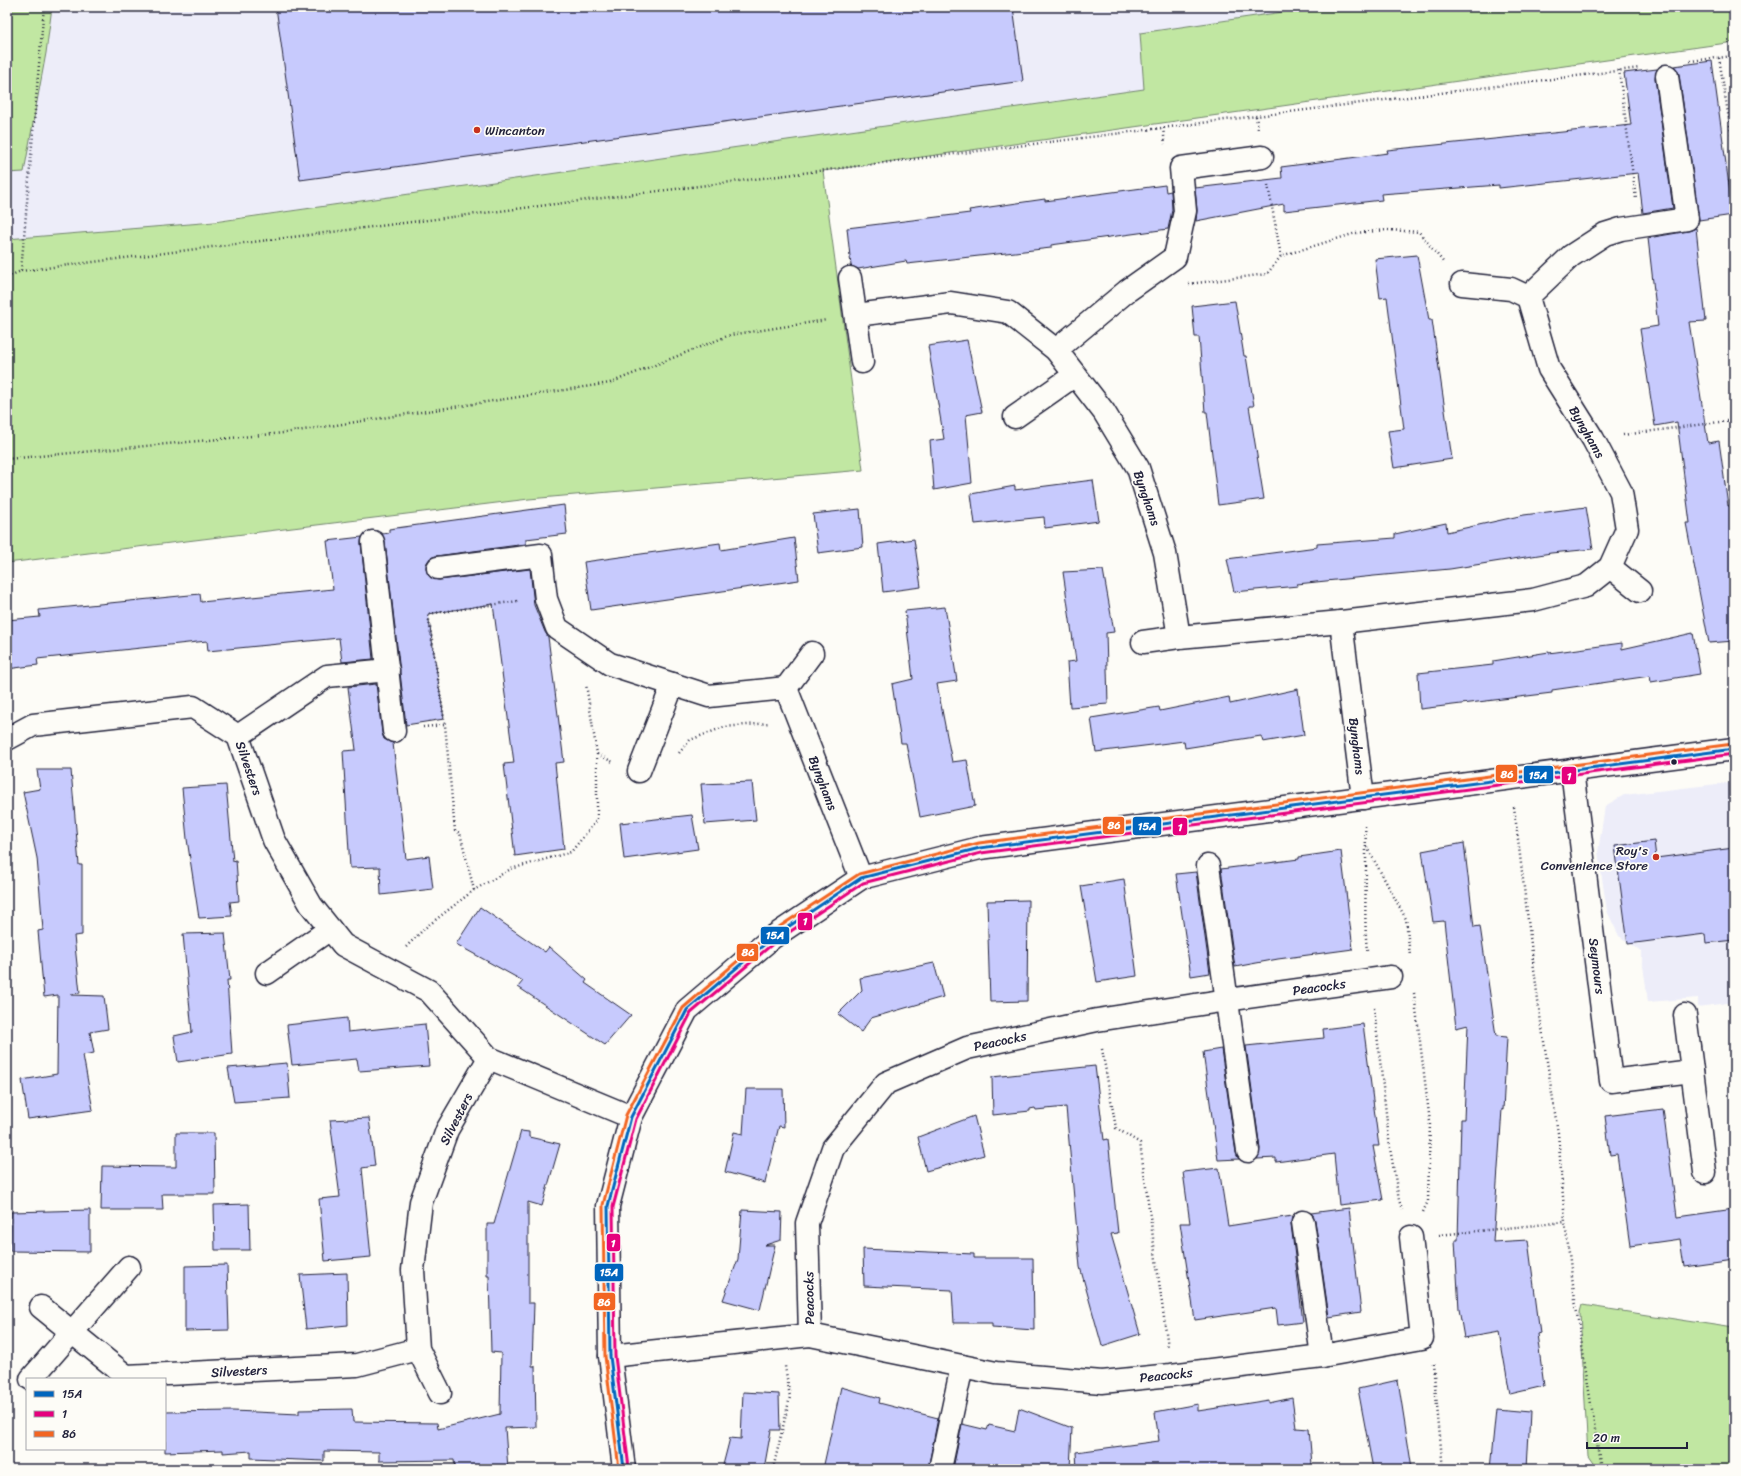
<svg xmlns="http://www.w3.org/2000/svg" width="1741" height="1476" font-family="Sriracha,sans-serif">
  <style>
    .built { fill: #ededf9 }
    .green { fill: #c1e7a2; stroke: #72846e }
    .building { fill: #c7cafd; stroke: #22223b }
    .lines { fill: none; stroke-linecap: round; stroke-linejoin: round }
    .minor-casing { stroke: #22223b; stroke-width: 25 }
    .path { stroke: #22223b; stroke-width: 2.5; stroke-dasharray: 1 3; stroke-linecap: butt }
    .minor { stroke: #fdfcf7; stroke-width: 22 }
    .bus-1-casing { stroke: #fdfcf7; stroke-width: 6 }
    .bus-2-casing { stroke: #fdfcf7; stroke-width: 6 }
    .bus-3-casing { stroke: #fdfcf7; stroke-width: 6 }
    .bus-1 { stroke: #0065bd; stroke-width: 3 }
    .bus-2 { stroke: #e5007d; stroke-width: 3 }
    .bus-3 { stroke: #f26522; stroke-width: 3 }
    .poi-dot { fill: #c8321e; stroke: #fdfcf7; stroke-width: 1.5 }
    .bus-dot { fill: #22223b; stroke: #fdfcf7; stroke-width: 1.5 }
    .labels { text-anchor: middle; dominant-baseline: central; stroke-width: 3.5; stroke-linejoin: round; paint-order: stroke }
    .poi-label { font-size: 13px; fill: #22223b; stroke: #fdfcf7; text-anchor: start }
    .street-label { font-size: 13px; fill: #22223b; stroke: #fdfcf7 }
    .line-badge { stroke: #fdfcf7; stroke-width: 1.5 }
    .badge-label { font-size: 11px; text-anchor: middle; font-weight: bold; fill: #fff }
  </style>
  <rect width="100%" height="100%" fill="#fdfcf7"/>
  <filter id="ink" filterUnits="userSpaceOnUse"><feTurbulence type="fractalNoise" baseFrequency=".025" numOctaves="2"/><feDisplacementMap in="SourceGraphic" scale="8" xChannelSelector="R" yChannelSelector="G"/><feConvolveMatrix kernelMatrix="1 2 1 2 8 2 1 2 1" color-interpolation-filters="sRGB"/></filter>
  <g filter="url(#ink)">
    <g class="built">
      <path d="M 18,7 L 1317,7 L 1140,33 L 1144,89 L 677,161 L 156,228 L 7,239 L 7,92 Z"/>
      <path d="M 1734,782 L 1734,1002 L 1698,1007 L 1698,998 L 1648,1002 L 1641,951 L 1619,936 L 1607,911 L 1598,852 L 1605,806 L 1624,795 Z"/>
    </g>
    <g class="green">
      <path d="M 7,7 L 52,7 L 46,53 L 24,172 L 7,173 Z"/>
      <path d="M 1317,7 L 1734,7 L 1734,42 L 823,171 L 863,470 L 529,499 L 7,563 L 7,239 L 214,222 L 1144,89 L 1140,33 Z"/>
      <path d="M 1582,1305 L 1734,1328 L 1734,1469 L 1597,1469 L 1588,1456 L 1580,1312 Z"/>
    </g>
    <g class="building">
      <path d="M 276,7 L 1013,7 L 1023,81 L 300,180 Z"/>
      <path d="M 1712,61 L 1733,215 L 1699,220 L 1679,74 L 1674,66 Z"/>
      <path d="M 1657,69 L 1655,78 L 1673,208 L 1643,213 L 1638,173 L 1499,188 L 1499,185 L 1381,194 L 1382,200 L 1284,211 L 1284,204 L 1196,221 L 1197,210 L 1195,188 L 1282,178 L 1281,167 L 1388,153 L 1387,150 L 1631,125 L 1624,73 Z"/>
      <path d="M 1165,185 L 1166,192 L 1171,191 L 1172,210 L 1168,229 L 1051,245 L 1051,248 L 907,264 L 906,261 L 858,269 L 851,266 L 847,228 L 970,213 L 969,210 L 1045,199 L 1045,201 Z"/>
      <path d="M 1696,228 L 1706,321 L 1689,322 L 1708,443 L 1719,441 L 1728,506 L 1734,505 L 1734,641 L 1709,643 L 1686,523 L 1690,523 L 1677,422 L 1655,426 L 1640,329 L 1658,326 L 1648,238 L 1689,231 Z"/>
      <path d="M 1417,255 L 1429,320 L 1432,320 L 1452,459 L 1394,468 L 1388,431 L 1404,429 L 1387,297 L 1380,298 L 1375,259 Z"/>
      <path d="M 1235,301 L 1244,356 L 1246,356 L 1254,406 L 1249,406 L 1264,499 L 1218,505 L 1207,412 L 1205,412 L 1199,337 L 1195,337 L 1192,306 Z"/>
      <path d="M 967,340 L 982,412 L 966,415 L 972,483 L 934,490 L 930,441 L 944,439 L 928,346 Z"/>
      <path d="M 1093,480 L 1099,521 L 1045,528 L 1044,517 L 975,524 L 971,494 L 1015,486 L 1015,490 Z"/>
      <path d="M 564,505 L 567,534 L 526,539 L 526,544 L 436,556 L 430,558 L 426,564 L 426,569 L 428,575 L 433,579 L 439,580 L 530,569 L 534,605 L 545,632 L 548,637 L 564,762 L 555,763 L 564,849 L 515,856 L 504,764 L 514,763 L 493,604 L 428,614 L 444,719 L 406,725 L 385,541 L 382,534 L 389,533 L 389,529 Z"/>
      <path d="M 1586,507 L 1593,549 L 1551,553 L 1450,569 L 1374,576 L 1297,584 L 1298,586 L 1234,592 L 1227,559 L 1317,547 L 1317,544 L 1395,538 L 1395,534 L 1446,523 L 1447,532 L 1524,515 Z"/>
      <path d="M 860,509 L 863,547 L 818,553 L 813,514 Z"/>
      <path d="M 362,537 L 361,543 L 373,659 L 342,662 L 339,638 L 208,651 L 207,641 L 37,659 L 38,665 L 7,669 L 7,620 L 40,617 L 39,610 L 200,594 L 201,602 L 333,589 L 327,541 Z"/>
      <path d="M 794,538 L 799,580 L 591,610 L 584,562 L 720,543 L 721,550 Z"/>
      <path d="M 914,539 L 921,587 L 883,592 L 878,544 Z"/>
      <path d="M 1103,570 L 1114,632 L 1106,633 L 1108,704 L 1070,707 L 1067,662 L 1076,661 L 1063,572 Z"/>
      <path d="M 945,607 L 957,681 L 937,684 L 952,762 L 967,760 L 975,806 L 920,817 L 906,743 L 901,743 L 892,684 L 913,679 L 905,611 Z"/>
      <path d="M 1693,633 L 1700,674 L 1651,682 L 1650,676 L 1552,690 L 1552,693 L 1420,709 L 1418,673 L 1493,665 L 1493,661 L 1549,652 L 1549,653 L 1622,643 L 1622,649 Z"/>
      <path d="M 376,684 L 382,733 L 384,739 L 393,743 L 406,859 L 429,856 L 433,889 L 381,895 L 380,867 L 350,868 L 343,751 L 356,750 L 348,687 Z"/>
      <path d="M 1298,689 L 1304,735 L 1263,742 L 1261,736 L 1185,748 L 1184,741 L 1096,752 L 1091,718 L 1159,707 L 1160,711 L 1229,697 L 1230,704 Z"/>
      <path d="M 37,770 L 71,770 L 79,865 L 82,865 L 82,935 L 74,936 L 80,993 L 71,994 L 71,995 L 104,996 L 108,1029 L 90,1032 L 94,1053 L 83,1055 L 93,1110 L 28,1119 L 22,1080 L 57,1074 L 58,995 L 44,997 L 38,931 L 43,930 L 37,858 L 23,792 L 40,789 Z"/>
      <path d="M 752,782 L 756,820 L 705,824 L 701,784 Z"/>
      <path d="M 226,785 L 233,861 L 236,860 L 239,901 L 230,902 L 232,916 L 199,918 L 187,839 L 182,788 Z"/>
      <path d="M 692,815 L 698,849 L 624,859 L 620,823 Z"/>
      <path d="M 1654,841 L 1656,858 L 1734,848 L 1734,940 L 1706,943 L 1705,934 L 1628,944 L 1615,846 Z"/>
      <path d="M 1464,843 L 1474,927 L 1480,926 L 1496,1036 L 1507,1037 L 1503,1110 L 1502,1109 L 1493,1242 L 1528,1240 L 1540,1333 L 1537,1334 L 1544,1386 L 1510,1394 L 1499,1332 L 1464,1338 L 1459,1309 L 1455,1240 L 1458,1240 L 1461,1119 L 1464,1119 L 1468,1025 L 1456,1028 L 1444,921 L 1433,922 L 1422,851 Z"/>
      <path d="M 1341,851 L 1353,949 L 1278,959 L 1235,967 L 1221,869 L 1299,859 L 1299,857 Z"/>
      <path d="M 1196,872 L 1210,973 L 1191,976 L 1176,874 Z"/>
      <path d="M 1124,879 L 1137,976 L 1097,982 L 1081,886 Z"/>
      <path d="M 1028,900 L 1027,1001 L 990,1002 L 987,901 Z"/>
      <path d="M 480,907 L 545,952 L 549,947 L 587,980 L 585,983 L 631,1015 L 605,1045 L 518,987 L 523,981 L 456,944 Z"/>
      <path d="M 225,933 L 230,980 L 227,980 L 232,1054 L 178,1062 L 174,1036 L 192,1032 L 183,934 Z"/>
      <path d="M 934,963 L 943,997 L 871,1018 L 861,1032 L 838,1014 L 862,990 L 860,978 Z"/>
      <path d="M 347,1018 L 348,1032 L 425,1024 L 429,1066 L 359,1071 L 357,1059 L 292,1065 L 287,1025 Z"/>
      <path d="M 1363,1024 L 1379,1146 L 1373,1146 L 1383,1200 L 1339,1205 L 1334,1154 L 1276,1162 L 1276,1158 L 1257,1159 L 1260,1149 L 1246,1046 L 1324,1038 L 1323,1029 Z"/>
      <path d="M 1221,1049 L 1236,1153 L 1239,1159 L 1218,1160 L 1203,1052 Z"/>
      <path d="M 287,1063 L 290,1098 L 234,1102 L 228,1068 Z"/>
      <path d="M 1095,1066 L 1104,1140 L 1108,1139 L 1118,1233 L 1111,1234 L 1140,1334 L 1102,1346 L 1080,1267 L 1066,1107 L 1036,1110 L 1035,1108 L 1030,1109 L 1030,1111 L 993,1115 L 992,1077 Z"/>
      <path d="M 746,1089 L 783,1089 L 784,1127 L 779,1126 L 765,1183 L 725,1172 L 734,1132 L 743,1134 Z"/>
      <path d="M 1663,1109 L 1677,1217 L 1734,1209 L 1734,1260 L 1684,1267 L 1680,1239 L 1630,1246 L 1617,1154 L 1610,1155 L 1605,1116 Z"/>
      <path d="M 974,1116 L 984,1155 L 926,1171 L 918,1137 Z"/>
      <path d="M 369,1118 L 375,1166 L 362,1168 L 371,1257 L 325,1261 L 319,1199 L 340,1197 L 330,1120 Z"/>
      <path d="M 521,1131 L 529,1132 L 529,1137 L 560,1144 L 542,1206 L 528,1202 L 528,1303 L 534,1303 L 532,1366 L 535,1366 L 536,1427 L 505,1428 L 508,1469 L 455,1469 L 454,1460 L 379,1461 L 379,1452 L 324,1451 L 324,1461 L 251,1458 L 251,1451 L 223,1453 L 223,1450 L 165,1452 L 165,1412 L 233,1411 L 299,1414 L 299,1410 L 352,1409 L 353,1422 L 437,1423 L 438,1429 L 500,1414 L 501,1353 L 491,1352 L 489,1276 L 487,1276 L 487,1224 L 494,1224 Z"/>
      <path d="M 176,1133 L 214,1133 L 215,1194 L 162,1194 L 163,1210 L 101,1210 L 102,1166 L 176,1167 Z"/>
      <path d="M 1219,1168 L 1228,1226 L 1292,1216 L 1291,1224 L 1303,1322 L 1278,1325 L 1276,1308 L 1195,1320 L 1180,1223 L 1190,1223 L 1183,1172 Z"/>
      <path d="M 249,1204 L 250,1250 L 215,1250 L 214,1205 Z"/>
      <path d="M 1349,1208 L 1361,1312 L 1329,1317 L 1315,1220 L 1311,1213 Z"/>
      <path d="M 90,1210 L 90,1252 L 10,1251 L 11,1212 Z"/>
      <path d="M 742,1210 L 782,1212 L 781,1240 L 765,1245 L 775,1245 L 760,1310 L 723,1300 L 738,1259 Z"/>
      <path d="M 863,1249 L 974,1254 L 974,1258 L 1033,1258 L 1034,1330 L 992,1327 L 992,1323 L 954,1323 L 952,1290 L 864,1286 Z"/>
      <path d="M 227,1265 L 229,1330 L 185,1331 L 185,1266 Z"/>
      <path d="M 347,1273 L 348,1325 L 306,1329 L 300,1275 Z"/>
      <path d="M 1398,1380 L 1412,1469 L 1373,1469 L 1358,1389 Z"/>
      <path d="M 841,1387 L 880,1398 L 879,1403 L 938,1418 L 928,1469 L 823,1469 Z"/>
      <path d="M 743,1392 L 779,1394 L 780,1430 L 771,1430 L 764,1469 L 722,1469 L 730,1438 L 741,1439 Z"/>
      <path d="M 1292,1398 L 1296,1428 L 1309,1429 L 1312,1465 L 1291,1469 L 1077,1469 L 1076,1452 L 1159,1441 L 1155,1412 L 1198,1404 L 1198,1411 L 1269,1400 L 1269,1403 Z"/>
      <path d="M 1019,1408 L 1072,1428 L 1070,1469 L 953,1469 L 962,1424 L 987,1430 L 989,1425 L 1015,1431 Z"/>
      <path d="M 1496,1409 L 1530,1412 L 1527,1469 L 1490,1469 Z"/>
    </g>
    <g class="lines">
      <defs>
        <g id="minor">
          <path d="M 850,278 L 862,362"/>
          <path d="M 1528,297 L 1571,256 L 1605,234 L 1621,229 L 1687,219 L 1667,76"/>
          <path d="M 856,315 L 951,303 L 1008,312 L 1056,350 L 1104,412 L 1138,468 L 1165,553 L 1179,637"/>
          <path d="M 1056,350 L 1127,291 L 1175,257 L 1185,211 L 1181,168 L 1262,157"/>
          <path d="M 1015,417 L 1075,375"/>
          <path d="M 373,542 L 394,731"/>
          <path d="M 1610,567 L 1640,591"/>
          <path d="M 438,568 L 541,555 L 546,599 L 557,628 L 610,664 L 709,696 L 786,688 L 861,878"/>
          <path d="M 1341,622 L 1363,798"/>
          <path d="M 1143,642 L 1179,637 L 1341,622 L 1533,600 L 1586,586 L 1610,567 L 1627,529 L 1621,492 L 1593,439 L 1549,369 L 1528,297 L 1511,289 L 1462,284"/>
          <path d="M 786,688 L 812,653"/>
          <path d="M 238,736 L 327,676 L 388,670"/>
          <path d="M 7,739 L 33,725 L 193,707 L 238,736 L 274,840 L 311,905 L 343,945 L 429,991 L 489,1058 L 631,1117"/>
          <path d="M 1572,770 L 1611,1081 L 1692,1071"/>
          <path d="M 639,771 L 673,684"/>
          <path d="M 1208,866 L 1248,1151"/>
          <path d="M 267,973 L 330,929"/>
          <path d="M 1685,1015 L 1705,1172"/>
          <path d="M 1303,1222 L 1322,1356"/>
          <path d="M 41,1307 L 126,1376 L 357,1365 L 418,1349"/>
          <path d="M 810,1335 L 807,1223 L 833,1148 L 886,1083 L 967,1048 L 1097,1020 L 1227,1000 L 1391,977"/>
          <path d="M 610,1356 L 810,1335 L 996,1373 L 1102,1382 L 1171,1375 L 1322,1356 L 1422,1338 L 1411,1237"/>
          <path d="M 31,1379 L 129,1267"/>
          <path d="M 440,1393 L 418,1349 L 413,1270 L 421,1202 L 447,1130 L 489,1058"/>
          <path d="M 624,1469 L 610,1356 L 608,1206 L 631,1117 L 687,1010 L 773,937 L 861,878 L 980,848 L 1734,749"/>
          <path d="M 940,1469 L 962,1366"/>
        </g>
      </defs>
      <use href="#minor" class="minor-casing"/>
      <g class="path">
        <path d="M 1719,58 L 1734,150"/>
        <path d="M 1690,61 L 1734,56"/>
        <path d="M 1619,70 L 1636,199"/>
        <path d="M 1256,116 L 1258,129"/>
        <path d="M 1163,128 L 1165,144"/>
        <path d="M 1268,185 L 1281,256"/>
        <path d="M 21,271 L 1640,68"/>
        <path d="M 7,277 L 21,271 L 44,7"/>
        <path d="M 1189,284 L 1267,274 L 1281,256 L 1356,233 L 1387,230 L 1419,232 L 1444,263"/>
        <path d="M 1623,435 L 1734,420"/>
        <path d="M 7,459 L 284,433 L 610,383 L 730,335 L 827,320"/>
        <path d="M 423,727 L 445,725"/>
        <path d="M 679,753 L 690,740 L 724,727 L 769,723"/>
        <path d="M 597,754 L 613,762"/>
        <path d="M 1514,807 L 1539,1009 L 1558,1133 L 1565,1222 L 1575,1300 L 1601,1469"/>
        <path d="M 1365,826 C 1368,868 1363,909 1367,951"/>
        <path d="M 1367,847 L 1406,919 L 1410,956"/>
        <path d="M 474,890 L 460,833 L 455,831 L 445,725 L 428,614 L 518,601"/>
        <path d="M 406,947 L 425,928 L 474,890 L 511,869 L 571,852 L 597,820 L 597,754 L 586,684"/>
        <path d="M 1414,993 L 1430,1122 L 1428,1201 L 1423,1212"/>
        <path d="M 1374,1008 L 1390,1148 L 1399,1200 L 1402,1210"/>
        <path d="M 1102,1049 L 1116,1128 L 1140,1143 L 1168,1347"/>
        <path d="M 1439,1235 L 1565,1222"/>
        <path d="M 1433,1364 L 1443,1469"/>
        <path d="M 773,1469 L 790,1397 L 785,1366"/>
      </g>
      <use href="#minor" class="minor"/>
      <defs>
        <path id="bus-1" d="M 624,1469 L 610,1356 L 608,1206 L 631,1117 L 687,1010 L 773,937 L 861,878 L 980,848 L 1734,749"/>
        <path id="bus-2" d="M 629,1468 L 615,1356 L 613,1207 L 636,1119 L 691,1013 L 776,941 L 863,883 L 981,853 L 1734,754"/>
        <path id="bus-3" d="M 619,1469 L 605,1356 L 603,1205 L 626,1115 L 683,1008 L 770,933 L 859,874 L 979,843 L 1733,744"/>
      </defs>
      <use href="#bus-1" class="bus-1-casing"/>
      <use href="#bus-2" class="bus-2-casing"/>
      <use href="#bus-3" class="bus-3-casing"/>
      <use href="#bus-1" class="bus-1"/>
      <use href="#bus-2" class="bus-2"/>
      <use href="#bus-3" class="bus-3"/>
    </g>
  </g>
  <g class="poi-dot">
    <circle cx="477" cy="130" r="4"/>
    <circle cx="1656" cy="857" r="4"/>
  </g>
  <circle class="bus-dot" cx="1674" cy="762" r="3.5"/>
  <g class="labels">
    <g class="poi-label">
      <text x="485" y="130">Wincanton</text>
      <text x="1648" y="850" text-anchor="end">Roy's<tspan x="1648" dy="15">Convenience Store</tspan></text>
    </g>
    <g class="street-label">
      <text transform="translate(1587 432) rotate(60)">Bynghams</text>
      <text transform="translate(1147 498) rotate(71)">Bynghams</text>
      <text transform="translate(1357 746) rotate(83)">Bynghams</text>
      <text transform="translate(249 768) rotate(71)">Silvesters</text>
      <text transform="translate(823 783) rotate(69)">Bynghams</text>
      <text transform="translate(1597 966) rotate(83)">Seymours</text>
      <text transform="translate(1319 987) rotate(-8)">Peacocks</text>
      <text transform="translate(1000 1041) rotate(-12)">Peacocks</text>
      <text transform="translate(456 1119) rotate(-63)">Silvesters</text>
      <text transform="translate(809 1298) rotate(-91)">Peacocks</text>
      <text transform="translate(239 1371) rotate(-3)">Silvesters</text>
      <text transform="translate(1166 1375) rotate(-6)">Peacocks</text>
    </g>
  </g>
  <g class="line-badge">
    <rect x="1495" y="764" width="23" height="19" rx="4" fill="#f26522"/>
    <rect x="1523" y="765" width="31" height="19" rx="4" fill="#0065bd"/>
    <rect x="1561" y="766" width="16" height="19" rx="4" fill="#e5007d"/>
    <rect x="1102" y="816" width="23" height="19" rx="4" fill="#f26522"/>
    <rect x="1132" y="816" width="30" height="20" rx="4" fill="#0065bd"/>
    <rect x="1172" y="817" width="16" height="19" rx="4" fill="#e5007d"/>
    <rect x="797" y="912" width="16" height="19" rx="4" fill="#e5007d"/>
    <rect x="760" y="926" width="30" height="19" rx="4" fill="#0065bd"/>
    <rect x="736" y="943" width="23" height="19" rx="4" fill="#f26522"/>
    <rect x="606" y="1233" width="15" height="19" rx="4" fill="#e5007d"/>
    <rect x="594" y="1263" width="30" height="19" rx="4" fill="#0065bd"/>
    <rect x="593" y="1292" width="23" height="19" rx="4" fill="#f26522"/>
  </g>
  <g class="badge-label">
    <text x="1507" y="778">86</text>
    <text x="1538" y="779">15A</text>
    <text x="1569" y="780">1</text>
    <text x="1114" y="829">86</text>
    <text x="1147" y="830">15A</text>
    <text x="1180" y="831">1</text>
    <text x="805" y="925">1</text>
    <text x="775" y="939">15A</text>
    <text x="748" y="956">86</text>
    <text x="613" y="1247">1</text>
    <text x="609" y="1276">15A</text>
    <text x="604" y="1306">86</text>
  </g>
  <rect width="1741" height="1476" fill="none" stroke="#fdfcf7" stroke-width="24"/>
  <rect x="12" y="12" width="1717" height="1452" fill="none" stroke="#22223b" stroke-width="1.5" filter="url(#ink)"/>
  <rect x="26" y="1378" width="140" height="72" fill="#fdfcf7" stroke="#a5a5ac"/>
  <rect x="34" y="1391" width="20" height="6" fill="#0065bd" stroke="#a5a5ac"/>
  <text x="62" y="1398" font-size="12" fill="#22223b">15A</text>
  <rect x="34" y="1411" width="20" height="6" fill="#e5007d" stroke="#a5a5ac"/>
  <text x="62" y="1418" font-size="12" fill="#22223b">1</text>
  <rect x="34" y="1431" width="20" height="6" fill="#f26522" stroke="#a5a5ac"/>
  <text x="62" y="1438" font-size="12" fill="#22223b">86</text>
  <path d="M1587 1442v6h100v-6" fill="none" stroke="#22223b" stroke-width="2"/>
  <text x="1593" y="1442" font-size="12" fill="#22223b" stroke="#fdfcf7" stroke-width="3" paint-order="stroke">20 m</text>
</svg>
